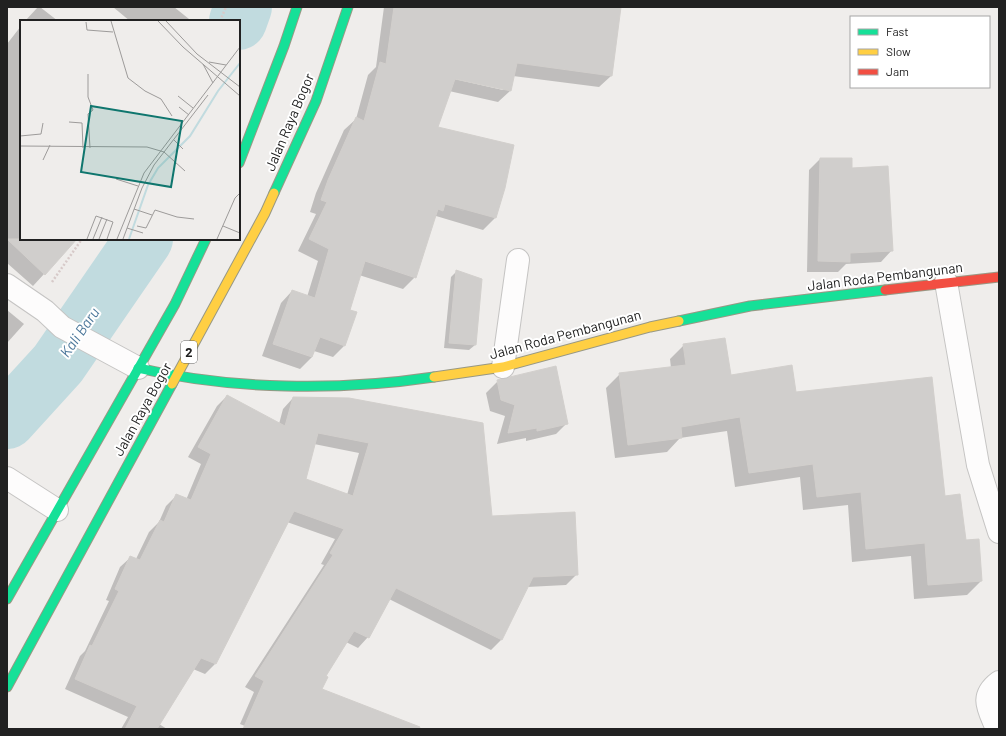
<svg xmlns="http://www.w3.org/2000/svg" width="1006" height="736" font-family="Barlow,sans-serif">
  <style>
    .shadow { fill: #0003; fill-rule: evenodd }
    .lines { fill: none; stroke-linecap: round; stroke-linejoin: round }
    .river { stroke: #c1dbdf; stroke-width: 58 }
    .building { fill: #d0cecc; stroke: #d2cfcc; fill-rule: evenodd }
    .street-casing { stroke: #c5c4c3; stroke-width: 24 }
    .fast-casing { stroke: #989884; stroke-width: 11 }
    .slow-casing { stroke: #989884; stroke-width: 11 }
    .jam-casing { stroke: #989884; stroke-width: 11 }
    .path { stroke: #d7cac9; stroke-width: 2.5; stroke-dasharray: 2 2; stroke-linecap: butt }
    .street { stroke: #fdfcfc; stroke-width: 22 }
    .fast { stroke: #16e098; stroke-width: 9 }
    .slow { stroke: #ffcf43; stroke-width: 9 }
    .jam { stroke: #f24e42; stroke-width: 9 }
    .labels { text-anchor: middle; dominant-baseline: central; stroke-width: 4; stroke-linejoin: round; paint-order: stroke }
    .shield { fill: #fff; stroke: #646464; stroke-width: 1 }
    .shield-label { font-size: 13px; font-weight: bold; fill: #212121 }
    .street-label { font-size: 14px; fill: #212121; stroke: #fff }
    .water-label { font-size: 15px; font-style: italic; fill: #4d789b; stroke: #fff }
    .inset-river { fill: none; stroke: #c1dbdf; stroke-width: 2 }
    .inset-road { fill: none; stroke: #9d9b9a; stroke-width: 1 }
    .view { fill: #0f766e; fill-opacity: 0.15; stroke: #0f766e; stroke-width: 2 }
    .inset-edge { fill: none; stroke: #212121; stroke-width: 2 }
  </style>
  <rect width="100%" height="100%" fill="#efedeb"/>
  <g class="shadow">
    <path d="M 38,7 L 40,7 L 58,21 L 25,21 Z"/>
    <path d="M 113,7 L 174,7 L 189,19 L 188,21 L 130,21 Z"/>
    <path d="M 384,7 L 620,7 L 611,76 L 599,87 L 513,76 L 510,91 L 498,102 L 449,91 L 437,127 L 504,188 L 495,218 L 483,230 L 436,216 L 434,219 L 415,277 L 403,289 L 359,275 L 349,311 L 344,346 L 333,357 L 314,351 L 312,357 L 300,369 L 262,356 L 281,303 L 292,291 L 307,297 L 318,261 L 298,251 L 316,214 L 310,212 L 316,193 L 344,130 L 356,119 L 368,75 L 376,67 ZM 450,77 L 503,88 L 503,90 L 450,78 Z"/>
    <path d="M 21,26 L 21,239 L 67,239 L 44,274 L 33,286 L 7,263 L 7,44 Z"/>
    <path d="M 820,159 L 851,169 L 892,250 L 881,262 L 846,264 L 838,272 L 807,272 L 809,170 Z"/>
    <path d="M 457,271 L 475,345 L 469,350 L 444,348 L 451,277 Z"/>
    <path d="M 7,310 L 24,324 L 7,343 Z"/>
    <path d="M 684,345 L 730,376 L 795,394 L 945,497 L 981,581 L 967,595 L 914,599 L 911,556 L 852,562 L 848,505 L 803,510 L 800,477 L 735,487 L 727,431 L 680,438 L 667,452 L 615,458 L 606,388 L 620,374 L 671,368 L 670,359 Z"/>
    <path d="M 498,381 L 567,423 L 556,434 L 526,441 L 526,438 L 497,444 L 505,416 L 490,411 L 486,393 Z"/>
    <path d="M 227,396 L 279,424 L 283,409 L 293,398 L 349,399 L 491,517 L 576,575 L 566,585 L 527,587 L 501,640 L 491,650 L 389,599 L 368,637 L 358,648 L 346,642 L 325,676 L 320,690 L 382,729 L 252,729 L 240,724 L 254,692 L 245,687 L 324,565 L 321,564 L 335,539 L 287,522 L 215,664 L 205,674 L 193,669 L 159,724 L 167,729 L 121,729 L 128,717 L 65,689 L 80,656 L 85,651 L 109,601 L 106,600 L 120,567 L 131,557 L 136,559 L 149,532 L 159,522 L 166,506 L 176,496 L 186,500 L 201,464 L 188,457 L 217,406 ZM 314,444 L 359,453 L 347,495 L 304,480 Z"/>
  </g>
  <g class="lines">
    <g class="river">
      <path d="M 238,21 L 243,7"/>
      <path d="M 7,420 L 58,364 L 144,239"/>
    </g>
  </g>
  <g class="building">
    <path d="M 394,7 L 621,7 L 612,76 L 517,63 L 511,91 L 455,79 L 438,127 L 514,145 L 505,188 L 496,218 L 445,204 L 443,211 L 438,209 L 416,278 L 365,261 L 350,310 L 357,312 L 345,346 L 320,337 L 312,357 L 273,344 L 292,290 L 315,298 L 329,249 L 309,239 L 327,202 L 321,200 L 328,180 L 356,117 L 364,121 L 380,62 L 386,64 Z"/>
    <path d="M 820,158 L 852,158 L 852,168 L 888,166 L 893,251 L 850,253 L 850,262 L 818,261 Z"/>
    <path d="M 7,239 L 77,239 L 45,275 Z"/>
    <path d="M 456,270 L 482,279 L 476,345 L 449,343 Z"/>
    <path d="M 725,338 L 731,375 L 792,365 L 796,392 L 932,377 L 945,496 L 960,494 L 966,540 L 979,539 L 982,581 L 928,585 L 925,543 L 866,549 L 861,492 L 817,497 L 813,464 L 749,473 L 740,417 L 681,427 L 682,438 L 628,445 L 619,373 L 686,365 L 683,344 Z"/>
    <path d="M 556,366 L 568,424 L 537,431 L 537,428 L 508,433 L 515,405 L 501,400 L 497,380 Z"/>
    <path d="M 227,395 L 285,426 L 293,397 L 349,398 L 483,423 L 492,516 L 575,512 L 578,575 L 533,577 L 502,640 L 396,588 L 369,638 L 354,631 L 326,676 L 328,677 L 322,689 L 420,727 L 419,729 L 243,729 L 264,681 L 255,676 L 333,555 L 330,553 L 344,529 L 294,511 L 216,664 L 201,658 L 157,729 L 125,729 L 137,706 L 75,679 L 90,645 L 92,646 L 119,591 L 115,589 L 130,556 L 140,560 L 160,520 L 164,522 L 176,494 L 191,500 L 211,454 L 198,447 ZM 318,433 L 369,443 L 353,496 L 306,479 Z"/>
  </g>
  <g class="lines">
    <defs>
      <g id="street">
        <path d="M 946,282 L 978,465 L 999,532"/>
        <path d="M 7,285 L 45,311 L 62,327 L 138,368"/>
        <path d="M 503,367 L 518,260"/>
        <path d="M 7,478 L 57,510"/>
        <path d="M 997,729 C 989,709 979,697 999,682"/>
      </g>
      <g id="fast">
        <path d="M 239,163 L 284,46 L 297,7"/>
        <path d="M 274,193 L 316,101 L 348,7"/>
        <path d="M 679,321 L 750,306 L 885,290"/>
        <path d="M 138,368 C 231,390 340,391 434,377"/>
        <path d="M 7,599 L 175,304 L 206,239"/>
        <path d="M 7,687 L 172,384"/>
      </g>
      <g id="slow">
        <path d="M 434,377 L 503,367 L 650,327 L 679,321"/>
        <path d="M 172,384 L 265,213 L 274,193"/>
      </g>
      <path id="jam" d="M 885,290 L 999,277"/>
    </defs>
    <use href="#street" class="street-casing"/>
    <use href="#fast" class="fast-casing"/>
    <use href="#slow" class="slow-casing"/>
    <use href="#jam" class="jam-casing"/>
    <g class="path">
      <path d="M 220,21 L 226,7"/>
      <path d="M 52,282 L 82,239"/>
    </g>
    <use href="#street" class="street"/>
    <use href="#fast" class="fast"/>
    <use href="#slow" class="slow"/>
    <use href="#jam" class="jam"/>
  </g>
  <g class="labels">
    <rect class="shield" x="181" y="341" width="16" height="22" rx="3"/>
    <g class="shield-label">
      <text x="189" y="352">2</text>
    </g>
    <g class="street-label">
      <text transform="translate(289 122) rotate(-67)">Jalan Raya Bogor</text>
      <text transform="translate(885 276) rotate(-7)">Jalan Roda Pembangunan</text>
      <text transform="translate(565 334) rotate(-15)">Jalan Roda Pembangunan</text>
      <text transform="translate(142 409) rotate(-61)">Jalan Raya Bogor</text>
    </g>
    <g class="water-label">
      <text transform="translate(79 332) rotate(-55)">Kali Baru</text>
    </g>
  </g>
  <g transform="translate(20 20)">
    <rect width="220" height="220" fill="#efedeb"/>
    <path class="inset-river" d="M 109,219 L 128,165 L 138,148 L 170,116 L 198,71 L 220,43"/>
    <path class="inset-road" d="M 91,1 L 108,58 L 125,71 L 141,79 L 152,96M 138,1 L 163,27 L 220,76M 146,1 L 177,34 L 220,67M 66,2 L 67,10 L 93,12M 189,42 L 206,45M 183,44 L 193,63M 68,54 L 68,77 L 73,90 L 68,94 L 70,128M 158,76 L 173,88M 159,87 L 169,95M 49,102 L 62,103 L 63,128M 0,116 L 21,114 L 23,103M 154,120 L 163,129M 0,126 L 127,127 L 144,132 L 165,151M 23,140 L 30,125M 96,159 L 118,166M 114,189 L 132,195M 117,206 L 126,208 L 135,190 L 157,197 L 174,199M 203,206 L 220,213M 107,208 L 123,213M 67,219 L 76,196 L 93,202 L 87,219M 73,219 L 82,197M 79,219 L 87,199M 97,219 L 124,153 L 220,27M 103,219 L 122,168 L 134,145 L 188,75M 197,219 L 215,178 L 220,173"/>
    <path class="view" d="M 71,86 L 162,101 L 151,167 L 61,152 Z"/>
    <rect width="220" height="220" class="inset-edge"/>
  </g>
  <rect width="1006" height="736" fill="none" stroke="#212121" stroke-width="16"/>
  <rect x="850" y="16" width="140" height="72" fill="#ffffff" stroke="#a6a6a6"/>
  <rect x="858" y="29" width="20" height="6" fill="#16e098" stroke="#a6a6a6"/>
  <text x="886" y="36" font-size="12" fill="#212121">Fast</text>
  <rect x="858" y="49" width="20" height="6" fill="#ffcf43" stroke="#a6a6a6"/>
  <text x="886" y="56" font-size="12" fill="#212121">Slow</text>
  <rect x="858" y="69" width="20" height="6" fill="#f24e42" stroke="#a6a6a6"/>
  <text x="886" y="76" font-size="12" fill="#212121">Jam</text>
</svg>
